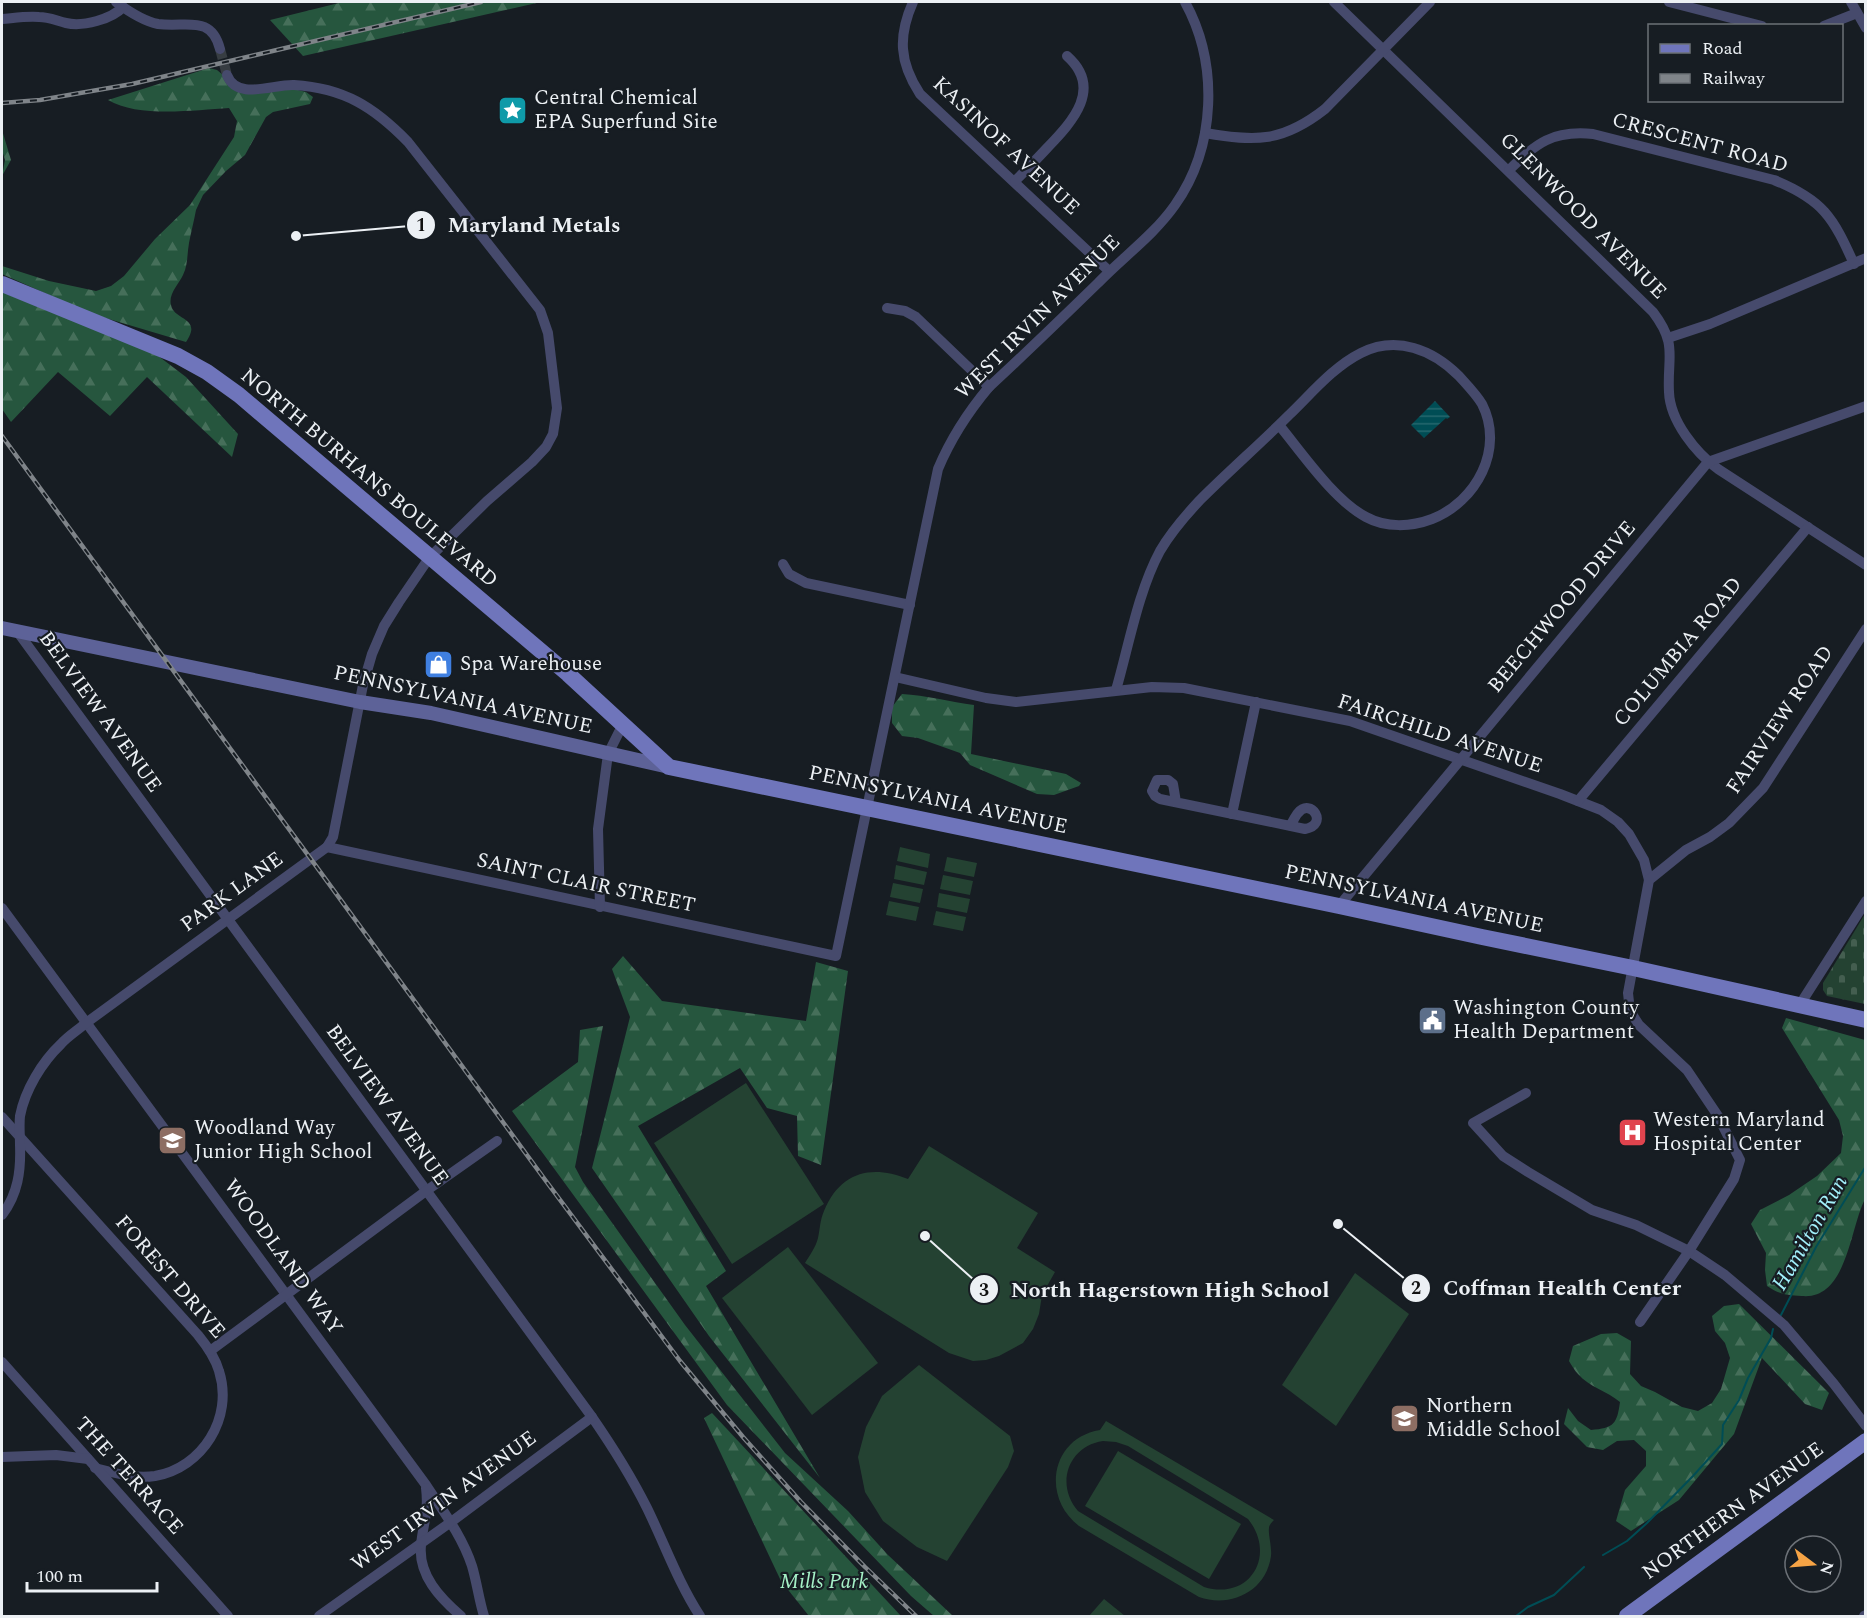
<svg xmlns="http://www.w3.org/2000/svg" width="1867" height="1618" font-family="Spectral,serif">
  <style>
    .grass { fill: #244232; fill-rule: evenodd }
    .forest { fill: url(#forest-firs) }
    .cemetery { fill: url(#cemetery-stones) }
    .water { fill: url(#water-rules) }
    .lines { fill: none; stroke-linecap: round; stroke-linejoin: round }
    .stream { stroke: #004d55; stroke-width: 2 }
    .street-tunnel { stroke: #373d42; stroke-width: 10; stroke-dasharray: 10 5; stroke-linecap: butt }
    .street { stroke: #464a6c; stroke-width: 10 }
    .secondary { stroke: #5d6298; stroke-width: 14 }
    .primary { stroke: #6f75bb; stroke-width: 16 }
    .rail-casing { stroke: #7f8489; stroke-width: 4.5 }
    .rail { stroke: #171d23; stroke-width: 2; stroke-dasharray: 7; stroke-linecap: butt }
    .labels { text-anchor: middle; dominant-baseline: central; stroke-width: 4.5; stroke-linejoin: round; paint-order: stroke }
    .poi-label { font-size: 21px; fill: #ecf0f4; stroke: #171d23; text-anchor: start }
    .street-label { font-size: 21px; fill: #ecf0f4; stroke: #171d23 }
    .park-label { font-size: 21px; font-style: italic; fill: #a5f1c7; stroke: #171d23 }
    .water-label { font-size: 22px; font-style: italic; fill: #a3f0fb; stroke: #171d23 }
    .leader { fill: none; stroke: #ecf0f4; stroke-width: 2 }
    .callout-dot { fill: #ecf0f4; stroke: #171d23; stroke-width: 2 }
    .mark-label { font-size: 18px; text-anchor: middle; font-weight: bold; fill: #111 }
    .callout-label { font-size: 22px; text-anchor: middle; font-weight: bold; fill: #ecf0f4; stroke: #171d23; stroke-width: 4.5; stroke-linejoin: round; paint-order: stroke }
  </style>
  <defs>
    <pattern id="forest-firs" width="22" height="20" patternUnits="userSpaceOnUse" patternTransform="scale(1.5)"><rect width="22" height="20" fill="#26563e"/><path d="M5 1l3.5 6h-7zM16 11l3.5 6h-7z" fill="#466f5a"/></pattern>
    <pattern id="cemetery-stones" width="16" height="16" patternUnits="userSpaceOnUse" patternTransform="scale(1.5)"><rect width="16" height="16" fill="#244232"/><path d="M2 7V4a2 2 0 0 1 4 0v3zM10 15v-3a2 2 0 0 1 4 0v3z" fill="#445e50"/></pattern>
    <pattern id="water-rules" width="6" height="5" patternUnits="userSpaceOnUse" patternTransform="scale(1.5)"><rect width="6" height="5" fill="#004d55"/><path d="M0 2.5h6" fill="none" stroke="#25676e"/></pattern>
  </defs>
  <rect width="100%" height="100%" fill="#171d23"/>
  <g class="grass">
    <path d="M 900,847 L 930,854 L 928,868 L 897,861 Z"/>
    <path d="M 947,857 L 977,863 L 974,877 L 944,871 Z"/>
    <path d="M 896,865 L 927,872 L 924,885 L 894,879 Z"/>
    <path d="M 943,875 L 973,881 L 970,895 L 940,889 Z"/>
    <path d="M 893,883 L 923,889 L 920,903 L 890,897 Z"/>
    <path d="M 939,893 L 970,899 L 967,913 L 937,907 Z"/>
    <path d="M 889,901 L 919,907 L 916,921 L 886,915 Z"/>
    <path d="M 936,911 L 966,917 L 963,931 L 933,925 Z"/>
    <path d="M 746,1083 L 824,1204 L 732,1264 L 654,1143 Z"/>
    <path d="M 929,1146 L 1038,1213 L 1017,1248 L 1055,1272 L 1042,1295 L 1039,1314 L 1033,1329 L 1023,1343 L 999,1356 L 986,1360 L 973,1361 L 949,1353 L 805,1263 C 809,1256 816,1247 818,1238 C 820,1229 820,1220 824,1211 C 840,1172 871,1164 908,1179 Z"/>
    <path d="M 788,1247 L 878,1363 L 812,1415 L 722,1298 Z"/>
    <path d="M 1355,1273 L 1409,1314 L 1336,1426 L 1282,1385 Z"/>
    <path d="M 919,1365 L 1010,1436 L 1014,1451 L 1008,1467 L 947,1561 L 917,1547 L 883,1521 L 865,1492 L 858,1457 L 866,1427 L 882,1396 Z"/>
    <path d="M 1106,1421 L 1274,1520 C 1272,1522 1269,1525 1269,1528 C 1268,1534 1272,1547 1271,1556 C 1266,1592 1230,1608 1199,1597 L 1079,1526 C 1041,1497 1051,1438 1100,1430 ZM 1103,1441 L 1116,1442 L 1128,1446 L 1248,1519 C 1277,1555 1250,1601 1204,1587 L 1078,1511 C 1055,1485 1068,1446 1103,1441 Z"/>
    <path d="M 1118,1451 L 1241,1524 L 1209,1579 L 1085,1506 Z"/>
    <path d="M 1104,1599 L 1125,1616 L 1089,1616 Z"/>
  </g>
  <g class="forest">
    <path d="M 343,2 L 541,2 L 303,56 L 270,20 Z"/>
    <path d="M 209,68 L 217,70 L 241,90 L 298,90 L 306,92 L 313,97 L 310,104 L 273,112 L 266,117 L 245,155 L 226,171 L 203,195 L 196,210 C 194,221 191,232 189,243 C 187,254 188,265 183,275 C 179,284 168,294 171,305 C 174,321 203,317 186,342 L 92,314 L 2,274 L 2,266 L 49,281 L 96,291 L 111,286 L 124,276 L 155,239 L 190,205 L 234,137 L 237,121 L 229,108 C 194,110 138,118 108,100 Z"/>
    <path d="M 2,130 L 11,160 L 2,176 L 5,160 L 2,150 Z"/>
    <path d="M 2,292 L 153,352 L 186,377 L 238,434 L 232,457 L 147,377 L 110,416 L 58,372 L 11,422 L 2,409 Z"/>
    <path d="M 902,694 C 925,695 951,702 974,705 L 971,754 L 1066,774 L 1081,783 L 1079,786 L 1054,795 L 1037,794 L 970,765 L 960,753 L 918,738 L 902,736 L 892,723 L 892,707 Z"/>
    <path d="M 623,956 L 662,1001 L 806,1021 L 816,962 L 848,971 L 821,1165 L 798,1156 L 797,1116 L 767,1108 L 740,1068 L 638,1126 L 726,1271 L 706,1286 L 820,1478 L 709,1336 L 592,1168 L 630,1017 L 612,969 Z"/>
    <path d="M 1786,1018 L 1865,1040 L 1865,1199 C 1850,1228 1847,1300 1802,1296 C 1786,1295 1781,1295 1767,1286 L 1765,1270 L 1766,1253 L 1751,1224 L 1760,1210 L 1789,1195 L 1817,1176 L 1841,1153 L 1843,1136 L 1839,1120 L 1782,1028 Z"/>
    <path d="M 603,1026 L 575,1167 L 583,1182 L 685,1325 L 785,1453 L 848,1511 L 888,1555 L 953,1616 L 934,1616 L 911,1596 L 727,1405 L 512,1111 L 578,1062 L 580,1030 Z"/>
    <path d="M 1739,1304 L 1829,1393 L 1822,1410 L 1805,1404 L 1762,1358 L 1734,1434 L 1679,1500 L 1631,1531 L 1616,1521 L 1625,1490 L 1646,1466 L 1646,1451 L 1634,1440 L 1617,1441 L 1603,1450 L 1587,1447 L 1564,1424 L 1568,1408 L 1578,1421 L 1591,1430 C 1614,1428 1617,1424 1620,1402 C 1607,1391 1589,1387 1578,1374 C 1575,1371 1572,1366 1569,1361 L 1573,1346 L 1601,1334 L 1617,1333 L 1631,1341 L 1630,1374 L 1641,1386 L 1655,1392 L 1682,1407 L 1698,1411 L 1712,1403 L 1721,1389 L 1730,1358 L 1725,1343 L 1715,1331 L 1712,1316 L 1724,1306 Z"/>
    <path d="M 712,1413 L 901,1616 L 809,1616 L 781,1581 L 704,1418 Z"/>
  </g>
  <path class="cemetery" d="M 1865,914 L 1865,1004 L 1827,996 L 1823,990 L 1823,983 Z"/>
  <path class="water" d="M 1435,401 L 1450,417 L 1447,419 L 1446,418 L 1424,438 L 1411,425 Z"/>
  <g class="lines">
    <g class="stream">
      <path d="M 1781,1315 L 1816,1247 L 1866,1166"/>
      <path d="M 1603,1555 L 1627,1541 L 1647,1523 L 1693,1476 L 1722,1444 L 1723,1425 L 1739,1400 L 1748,1378 L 1771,1338 L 1773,1329"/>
      <path d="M 1516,1616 L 1528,1607 L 1554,1595 L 1584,1567"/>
    </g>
    <path class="street-tunnel" d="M 220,49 L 227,75"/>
    <g class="street">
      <path d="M 116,2 C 128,11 143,21 158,24 C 186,28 211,14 220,49"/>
      <path d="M 913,2 C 898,36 899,62 920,94 L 1109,271"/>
      <path d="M 1334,2 L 1653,312 C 1678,345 1667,356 1669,392 C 1670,421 1696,453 1718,469 L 1866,565"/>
      <path d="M 1669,2 L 1762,26"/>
      <path d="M 1851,2 L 1866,28"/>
      <path d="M 2,19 C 14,18 27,16 39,17 C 49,17 57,21 66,23 C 83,27 112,19 123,7"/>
      <path d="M 1824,26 L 1857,13"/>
      <path d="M 1205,133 C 1256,142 1283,142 1325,109 L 1430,2"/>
      <path d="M 1509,170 C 1537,143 1552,130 1593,134 L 1774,180 C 1823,200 1833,217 1854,264"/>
      <path d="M 1015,181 C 1026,170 1037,159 1048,147 C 1073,121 1103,88 1067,56"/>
      <path d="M 887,308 L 905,311 L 916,317 L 989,387"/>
      <path d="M 1668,338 L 1710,324 L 1866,258"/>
      <path d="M 783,564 L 789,574 L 806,583 L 910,605"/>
      <path d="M 17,631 L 592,1417 C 612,1446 631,1476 647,1508 C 665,1545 678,1582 700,1616"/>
      <path d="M 895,677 L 986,698 L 1016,702 L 1152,687 L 1184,688 L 1350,721 L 1560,794 L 1601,810 L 1618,822 L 1629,834 L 1644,860 L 1649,880"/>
      <path d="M 1116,690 C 1129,645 1138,592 1160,551 C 1171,532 1185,516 1200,500 C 1229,471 1260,444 1289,415 C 1311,394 1333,367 1361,353 C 1397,335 1433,350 1459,376 C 1467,385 1476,394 1482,404 C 1505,449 1476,502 1432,519 C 1411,527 1386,528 1366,517 C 1334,500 1302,453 1279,425"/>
      <path d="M 1578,801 L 1808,527"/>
      <path d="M 1176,802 L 1173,784 L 1168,780 L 1157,780 L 1152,791 L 1155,796 L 1160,799 L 1305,829 C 1329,825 1311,797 1298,813 C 1295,816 1293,822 1290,826"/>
      <path d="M 1232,814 L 1256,702"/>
      <path d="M 327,847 L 836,956 L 938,469 C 951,438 968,412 989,387 C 1026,353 1062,318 1098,283 C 1123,257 1154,235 1175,205 C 1216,147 1219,64 1185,2"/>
      <path d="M 1339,906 L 1708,462 L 1866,406"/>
      <path d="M 600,907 L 598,829 L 608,754 L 623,724"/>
      <path d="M 2,908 L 426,1485 C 443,1511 462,1536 472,1566 C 477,1583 479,1600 484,1616"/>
      <path d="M 1799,1006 L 1866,901"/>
      <path d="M 1526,1093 L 1473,1123 L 1503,1156 L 1528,1172 L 1592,1210 L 1636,1225 L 1689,1251 L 1725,1275 L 1784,1325 L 1834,1384 L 1866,1426"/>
      <path d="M 2,1117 L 198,1335 C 207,1346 215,1357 219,1371 C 234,1418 202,1468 155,1476 C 134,1479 115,1473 95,1468"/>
      <path d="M 2,1215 C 18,1194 21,1171 20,1145 C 20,1136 19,1125 20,1116 C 25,1090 42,1062 61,1044 C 68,1036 78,1030 86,1023 L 327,847 L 333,837 L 363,685 L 372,654 L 384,626 L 399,602 L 429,558 L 487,501 L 532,462 L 546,447 L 553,434 L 557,408 L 548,333 L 540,310 L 408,142 C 374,107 344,88 294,85 C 273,84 237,101 227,75"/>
      <path d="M 1640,1322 L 1689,1251 L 1734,1179 L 1740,1160 L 1718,1116 L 1687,1070 L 1639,1025 L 1630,1011 L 1628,993 L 1649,880 L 1686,850 L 1710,837 L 1729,823 L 1763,788 L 1866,629"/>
      <path d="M 210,1351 L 426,1191 L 497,1141"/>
      <path d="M 2,1362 L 228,1616"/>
      <path d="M 2,1457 L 56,1455 L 88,1459"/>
      <path d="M 426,1488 C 429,1513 423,1523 421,1545 C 418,1575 440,1598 461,1616"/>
      <path d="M 319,1616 L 451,1522 L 592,1417"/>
      <path d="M 1864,1616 L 1866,1615"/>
    </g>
    <path class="secondary" d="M 2,628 L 360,702 L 431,713 L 669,767"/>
    <g class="primary">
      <path d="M 2,284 L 178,356 L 207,372 L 239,395 L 568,674 L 669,767 L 1339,906 L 1482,937 L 1633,968 L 1866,1020"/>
      <path d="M 1627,1616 L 1866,1441"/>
    </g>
    <defs>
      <g id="rail">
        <path d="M 2,103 L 40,100 L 132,84 L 481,2"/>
        <path d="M 2,436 L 543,1177 L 680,1361 L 743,1437 L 801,1502 L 865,1567 L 916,1616"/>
      </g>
    </defs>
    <use href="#rail" class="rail-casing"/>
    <use href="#rail" class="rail"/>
  </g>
  <defs>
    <symbol id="sight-square" viewBox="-11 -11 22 22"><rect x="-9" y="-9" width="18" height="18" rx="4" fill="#0f9aa8" stroke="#171d23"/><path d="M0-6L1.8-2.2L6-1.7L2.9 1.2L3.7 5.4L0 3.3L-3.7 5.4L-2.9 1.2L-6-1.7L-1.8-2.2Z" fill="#fff"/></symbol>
    <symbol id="shop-square" viewBox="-11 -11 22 22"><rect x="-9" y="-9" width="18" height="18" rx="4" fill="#3f7fe0" stroke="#171d23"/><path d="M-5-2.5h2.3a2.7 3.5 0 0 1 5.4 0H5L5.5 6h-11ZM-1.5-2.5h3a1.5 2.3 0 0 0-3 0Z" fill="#fff"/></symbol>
    <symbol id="civic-square" viewBox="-11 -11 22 22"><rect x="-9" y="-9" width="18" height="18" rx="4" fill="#5c6f8a" stroke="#171d23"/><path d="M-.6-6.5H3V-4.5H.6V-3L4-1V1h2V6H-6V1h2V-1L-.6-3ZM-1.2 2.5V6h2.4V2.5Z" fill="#fff"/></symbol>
    <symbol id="hospital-square" viewBox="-11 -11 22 22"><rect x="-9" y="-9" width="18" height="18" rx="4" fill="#e0444e" stroke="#171d23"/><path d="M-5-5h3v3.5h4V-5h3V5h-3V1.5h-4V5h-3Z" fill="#fff"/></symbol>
    <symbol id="school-square" viewBox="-11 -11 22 22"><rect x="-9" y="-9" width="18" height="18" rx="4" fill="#8d6e63" stroke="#171d23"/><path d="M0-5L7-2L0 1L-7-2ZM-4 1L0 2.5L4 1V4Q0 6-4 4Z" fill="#fff"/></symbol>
  </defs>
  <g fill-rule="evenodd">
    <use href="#sight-square" x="496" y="94" width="33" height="33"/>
    <use href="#shop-square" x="422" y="648" width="33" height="33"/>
    <use href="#civic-square" x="1416" y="1004" width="33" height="33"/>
    <use href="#hospital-square" x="1616" y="1116" width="33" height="33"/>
    <use href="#school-square" x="156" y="1124" width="33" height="33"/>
    <use href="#school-square" x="1388" y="1402" width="33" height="33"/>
  </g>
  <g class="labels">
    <g class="poi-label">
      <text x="534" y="98">Central Chemical<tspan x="534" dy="24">EPA Superfund Site</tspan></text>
      <text x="460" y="664">Spa Warehouse</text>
      <text x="1453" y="1008">Washington County<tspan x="1453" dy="24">Health Department</tspan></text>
      <text x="1653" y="1120">Western Maryland<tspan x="1653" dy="24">Hospital Center</tspan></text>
      <text x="194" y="1128">Woodland Way<tspan x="194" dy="24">Junior High School</tspan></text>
      <text x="1426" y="1406">Northern<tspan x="1426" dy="24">Middle School</tspan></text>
    </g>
    <g class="street-label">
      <text transform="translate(1700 143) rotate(15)">CRESCENT ROAD</text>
      <text transform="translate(1006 146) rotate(43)">KASINOF AVENUE</text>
      <text transform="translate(1583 216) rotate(45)">GLENWOOD AVENUE</text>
      <text transform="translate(1038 317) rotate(-45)">WEST IRVIN AVENUE</text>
      <text transform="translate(369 478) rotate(40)">NORTH BURHANS BOULEVARD</text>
      <text transform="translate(1562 607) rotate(-50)">BEECHWOOD DRIVE</text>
      <text transform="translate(1678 652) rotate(-50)">COLUMBIA ROAD</text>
      <text transform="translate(463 700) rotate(12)">PENNSYLVANIA AVENUE</text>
      <text transform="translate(100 712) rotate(54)">BELVIEW AVENUE</text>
      <text transform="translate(1780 720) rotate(-56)">FAIRVIEW ROAD</text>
      <text transform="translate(1440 734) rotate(18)">FAIRCHILD AVENUE</text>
      <text transform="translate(938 800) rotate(12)">PENNSYLVANIA AVENUE</text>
      <text transform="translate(586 883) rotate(12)">SAINT CLAIR STREET</text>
      <text transform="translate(232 892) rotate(-36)">PARK LANE</text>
      <text transform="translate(1414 899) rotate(12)">PENNSYLVANIA AVENUE</text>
      <text transform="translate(387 1105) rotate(54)">BELVIEW AVENUE</text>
      <text transform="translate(283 1257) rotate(54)">WOODLAND WAY</text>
      <text transform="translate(170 1277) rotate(49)">FOREST DRIVE</text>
      <text transform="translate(129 1476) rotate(48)">THE TERRACE</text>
      <text transform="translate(444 1501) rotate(-36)">WEST IRVIN AVENUE</text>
      <text transform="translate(1733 1511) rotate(-36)">NORTHERN AVENUE</text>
    </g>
    <g class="park-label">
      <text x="824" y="1582">Mills Park</text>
    </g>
    <g class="water-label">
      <text transform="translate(1810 1233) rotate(-60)">Hamilton Run</text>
    </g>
  </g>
  <path class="leader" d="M296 236L421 225M1338 1224L1416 1288M925 1236L984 1289"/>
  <g class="callout-dot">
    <circle cx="296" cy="236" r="6"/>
    <circle cx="1338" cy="1224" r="6"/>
    <circle cx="925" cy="1236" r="6"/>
    <circle cx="421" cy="225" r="15"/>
    <circle cx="1416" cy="1288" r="15"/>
    <circle cx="984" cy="1289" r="15"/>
  </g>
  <g class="mark-label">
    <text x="421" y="231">1</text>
    <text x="1416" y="1294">2</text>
    <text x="984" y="1296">3</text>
  </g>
  <g class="callout-label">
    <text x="534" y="232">Maryland Metals</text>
    <text x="1562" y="1295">Coffman Health Center</text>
    <text x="1170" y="1297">North Hagerstown High School</text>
  </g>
  <rect width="1867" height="1618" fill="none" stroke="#ecf0f4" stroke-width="6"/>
  <rect x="1648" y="24" width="195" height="78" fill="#171d23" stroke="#6c7177" stroke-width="1.5"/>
  <rect x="1660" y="44" width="30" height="9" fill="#6f75bb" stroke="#6c7177" stroke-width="1.5"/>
  <text x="1702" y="54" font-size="18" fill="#ecf0f4">Road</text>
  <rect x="1660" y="74" width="30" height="9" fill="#7f8489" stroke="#6c7177" stroke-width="1.5"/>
  <text x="1702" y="84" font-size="18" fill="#ecf0f4">Railway</text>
  <g transform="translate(1813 1564) rotate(106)"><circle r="28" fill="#171d23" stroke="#6c7177" stroke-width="1.5"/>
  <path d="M0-4.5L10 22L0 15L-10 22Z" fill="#f5a345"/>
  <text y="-9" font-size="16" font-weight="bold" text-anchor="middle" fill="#ecf0f4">N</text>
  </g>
  <path d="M27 1582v9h130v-9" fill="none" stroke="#ecf0f4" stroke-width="3"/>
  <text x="36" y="1582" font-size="18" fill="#ecf0f4" stroke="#171d23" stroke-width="4.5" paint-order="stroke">100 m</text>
</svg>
